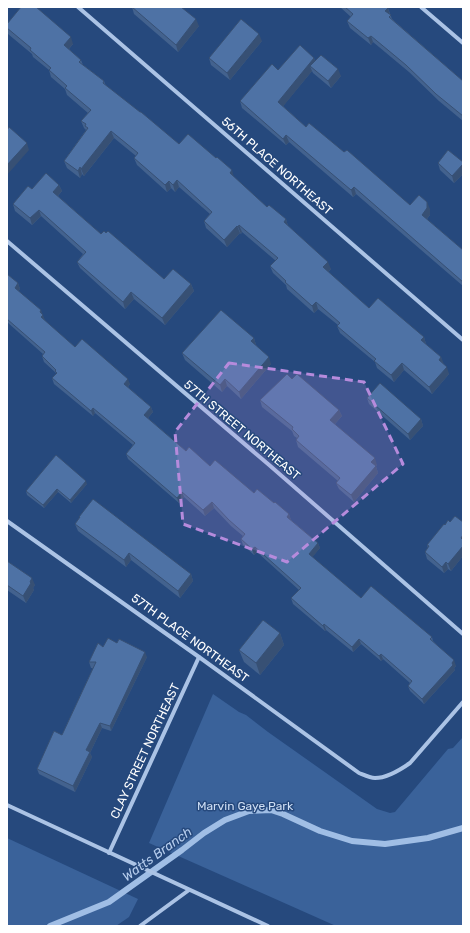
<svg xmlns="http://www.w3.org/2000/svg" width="470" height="933" font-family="Rubik,sans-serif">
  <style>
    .green { fill: #3a629a }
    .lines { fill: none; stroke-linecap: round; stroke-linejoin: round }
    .stream { stroke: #a0bee5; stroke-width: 6 }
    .street { stroke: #abc3e5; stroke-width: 4 }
    .wall { fill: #43628e }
    .shaded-wall { fill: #375074 }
    .building { fill: #4e72a5; stroke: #375074 }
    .marked { fill: #b68bdc; fill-opacity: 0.2; stroke: #b68bdc; stroke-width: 3; stroke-dasharray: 8 5; stroke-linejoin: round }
    .labels { text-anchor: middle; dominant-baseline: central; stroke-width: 3; stroke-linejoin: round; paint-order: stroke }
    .street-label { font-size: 12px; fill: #fff; stroke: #26497d }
    .park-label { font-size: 12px; fill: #cedef4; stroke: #26497d }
    .water-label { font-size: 13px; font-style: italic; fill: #b6cded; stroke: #26497d }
  </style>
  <rect width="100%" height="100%" fill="#26497d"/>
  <g class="green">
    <path d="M 213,694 L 239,712 L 246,715 L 268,732 L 377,809 L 390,813 L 395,812 L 448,749 L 453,748 L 463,737 L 463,926 L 336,926 L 149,843 Z"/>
    <path d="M 7,838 L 138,899 L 129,917 L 116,926 L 7,926 Z"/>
  </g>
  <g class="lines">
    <path class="stream" d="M 50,926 L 109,902 L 182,850 L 204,833 L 225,820 L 249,811 L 271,810 L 283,814 L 320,831 L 352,841 L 385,844 L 428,838 L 463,828"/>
    <g class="street">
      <path d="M 78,7 L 463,340"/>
      <path d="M 421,7 L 463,43"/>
      <path d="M 7,241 L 268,464 L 463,634"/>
      <path d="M 7,521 L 199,657 L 359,773 C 364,775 370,778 375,778 C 387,778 400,770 410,763 L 463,702"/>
      <path d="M 7,805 L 268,926"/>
      <path d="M 109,853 L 199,657"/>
      <path d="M 140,926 L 189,890"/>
    </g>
  </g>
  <g class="wall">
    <path d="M 132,7 L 199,26 L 178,52 L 134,14 Z"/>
    <path d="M 340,7 L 386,7 L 388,8 L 392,19 L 463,81 L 463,121 L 439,101 L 409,72 L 373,42 L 371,45 L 350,28 L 347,21 L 351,17 Z"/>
    <path d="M 7,24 L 73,44 L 69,49 L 81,60 L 83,65 L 104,81 L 106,86 L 179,144 L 234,177 L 267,207 L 286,219 L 288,226 L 331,269 L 328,272 L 369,308 L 424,337 L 426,344 L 441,357 L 443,364 L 449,374 L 432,394 L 404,370 L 394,382 L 377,368 L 375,362 L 340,333 L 337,326 L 338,325 L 318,309 L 314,313 L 287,289 L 286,285 L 273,273 L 270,266 L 276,261 L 242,232 L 241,234 L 240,233 L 227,247 L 206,228 L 204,221 L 210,214 L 179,187 L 175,192 L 171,188 L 167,192 L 137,165 L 134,158 L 136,156 L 114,138 L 84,176 L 82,174 L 80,178 L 67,168 L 64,161 L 86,130 L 84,128 L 81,121 L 88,113 L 67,95 L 65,89 L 51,77 L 49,70 L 33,57 L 32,54 L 8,34 L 7,32 Z"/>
    <path d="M 262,41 L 230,80 L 211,65 L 209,58 Z"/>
    <path d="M 314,58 L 315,61 L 341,76 L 331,88 L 313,73 L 312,71 L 283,106 L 306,127 L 344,152 L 410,205 L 430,209 L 430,215 L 427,219 L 463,250 L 463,286 L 356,194 L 353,197 L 289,142 L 286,145 L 242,108 L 240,101 L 278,70 Z"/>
    <path d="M 463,162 L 463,174 L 454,183 L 440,170 L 438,163 Z"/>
    <path d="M 59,185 L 62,191 L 58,196 L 101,234 L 164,279 L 191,284 L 194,291 L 165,325 L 134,299 L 125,309 L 80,268 L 77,262 L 83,254 L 41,216 L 32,225 L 15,211 L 13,204 L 32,189 Z"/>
    <path d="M 7,274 L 18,283 L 20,289 L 18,291 L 45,321 L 75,347 L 130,384 L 128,387 L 151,407 L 153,412 L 148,418 L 186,451 L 254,493 L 274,503 L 289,514 L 291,520 L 318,543 L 320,548 L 312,557 L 361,598 L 432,637 L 433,641 L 456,666 L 454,668 L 455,670 L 424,704 L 410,691 L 408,686 L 410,683 L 383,659 L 381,661 L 361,644 L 353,652 L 326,630 L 325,631 L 293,604 L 291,598 L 299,590 L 257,552 L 254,555 L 243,545 L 241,539 L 243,536 L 231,526 L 214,508 L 205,516 L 184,497 L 179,503 L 128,459 L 126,454 L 133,445 L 95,413 L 93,416 L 54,384 L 52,378 L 56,374 L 56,373 L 44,362 L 42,356 L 43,354 L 7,322 Z"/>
    <path d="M 254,338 L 256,345 L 271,364 L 241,399 L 227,386 L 222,392 L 185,360 L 182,353 Z"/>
    <path d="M 292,379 L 339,410 L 342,416 L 335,424 L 377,465 L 376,466 L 378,473 L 354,502 L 339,489 L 336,483 L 338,481 L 298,447 L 296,440 L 297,438 L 294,436 L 292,431 L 262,407 L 260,400 Z"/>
    <path d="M 367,398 L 421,419 L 423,426 L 410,440 L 369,404 Z"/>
    <path d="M 87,484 L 71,503 L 58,492 L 44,508 L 27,495 L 26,491 Z"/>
    <path d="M 79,517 L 191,574 L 193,581 L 180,598 L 131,560 L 126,567 L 78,531 L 75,524 L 80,518 Z"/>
    <path d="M 450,522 L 463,522 L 463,556 L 451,571 L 448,569 L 444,573 L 427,559 L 425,552 L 428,548 L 427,545 L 445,525 Z"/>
    <path d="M 7,561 L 35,585 L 33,588 L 34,590 L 26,603 L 7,590 Z"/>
    <path d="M 280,633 L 284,645 L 260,675 L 244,662 L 239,650 Z"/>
    <path d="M 103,647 L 147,657 L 111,731 L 102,728 L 90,753 L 92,757 L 75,792 L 39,774 L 37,769 L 62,735 L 93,668 L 91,668 L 89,662 Z"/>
  </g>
  <g class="shaded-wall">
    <path d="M 388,8 L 390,15 L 385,11 Z"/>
    <path d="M 196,19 L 199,26 L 178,52 L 176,45 Z"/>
    <path d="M 259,34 L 262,41 L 230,80 L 227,73 Z"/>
    <path d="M 371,36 L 373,42 L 371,45 L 368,38 Z"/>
    <path d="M 71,37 L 73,44 L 66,52 L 64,45 Z"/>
    <path d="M 314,58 L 317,65 L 310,66 L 312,71 L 281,109 L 278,102 Z"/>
    <path d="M 338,69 L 341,76 L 331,88 L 328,81 Z"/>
    <path d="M 111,131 L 114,138 L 84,176 L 81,169 Z"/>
    <path d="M 286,135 L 289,142 L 286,145 L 283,139 Z"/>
    <path d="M 27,143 L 29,150 L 7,175 L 7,165 Z"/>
    <path d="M 463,164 L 463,174 L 454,183 L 452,176 Z"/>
    <path d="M 80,167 L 82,174 L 80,178 L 78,171 Z"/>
    <path d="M 232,170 L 234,177 L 233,180 L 230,173 Z"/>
    <path d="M 177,180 L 179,187 L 175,192 L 173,185 Z"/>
    <path d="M 169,181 L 171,188 L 167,192 L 165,185 Z"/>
    <path d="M 59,185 L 62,191 L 55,199 L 53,192 Z"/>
    <path d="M 354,187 L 356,194 L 353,197 L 351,190 Z"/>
    <path d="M 427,202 L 430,209 L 430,215 L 424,222 L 422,215 Z"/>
    <path d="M 39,210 L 41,216 L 32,225 L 30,218 Z"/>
    <path d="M 286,219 L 288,226 L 284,222 Z"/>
    <path d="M 239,225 L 242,232 L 241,234 L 238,227 Z"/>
    <path d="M 237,226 L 240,233 L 227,247 L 224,240 Z"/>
    <path d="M 328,262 L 331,269 L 325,274 L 323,267 Z"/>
    <path d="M 18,283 L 20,289 L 16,293 L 15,288 Z"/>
    <path d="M 191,284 L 194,291 L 165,325 L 162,318 Z"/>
    <path d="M 131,292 L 134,299 L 125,309 L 123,302 Z"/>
    <path d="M 316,302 L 318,309 L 314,313 L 312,306 Z"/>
    <path d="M 41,310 L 45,320 L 43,323 L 40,312 Z"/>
    <path d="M 424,337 L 426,344 L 424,347 L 421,340 Z"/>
    <path d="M 254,338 L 256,345 L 254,348 L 251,341 Z"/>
    <path d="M 269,357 L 271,364 L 241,399 L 239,392 Z"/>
    <path d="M 441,357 L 444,364 L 439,360 Z"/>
    <path d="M 402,363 L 404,370 L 394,382 L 391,375 Z"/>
    <path d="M 447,367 L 449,374 L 432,394 L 429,387 Z"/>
    <path d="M 128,379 L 130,384 L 126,389 L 124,384 Z"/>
    <path d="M 225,379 L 227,386 L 222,392 L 220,385 Z"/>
    <path d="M 151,407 L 153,412 L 146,420 L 144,415 Z"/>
    <path d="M 93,408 L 95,413 L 93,416 L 91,411 Z"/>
    <path d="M 339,410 L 342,416 L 333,426 L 330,420 Z"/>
    <path d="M 421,419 L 423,426 L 410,440 L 408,434 Z"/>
    <path d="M 375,458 L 377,465 L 376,466 L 378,473 L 354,502 L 351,495 L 371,462 Z"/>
    <path d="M 86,481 L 87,484 L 71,503 L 70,500 Z"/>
    <path d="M 57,489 L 58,492 L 44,508 L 43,505 Z"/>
    <path d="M 182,492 L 184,497 L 179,503 L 177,498 Z"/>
    <path d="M 212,502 L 214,508 L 205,516 L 203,510 Z"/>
    <path d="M 289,514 L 291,520 L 289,522 L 287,517 Z"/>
    <path d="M 318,543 L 320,548 L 311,559 L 309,554 Z"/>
    <path d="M 463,546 L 463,556 L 451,571 L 448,564 Z"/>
    <path d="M 255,547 L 257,552 L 254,555 L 252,549 Z"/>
    <path d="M 129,553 L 131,560 L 126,567 L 124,560 Z"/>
    <path d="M 446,562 L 448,569 L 444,573 L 442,567 Z"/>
    <path d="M 191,574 L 193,581 L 180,598 L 178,591 Z"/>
    <path d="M 32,578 L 35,585 L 33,588 L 34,590 L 26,603 L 23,596 Z"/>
    <path d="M 324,624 L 326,630 L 325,631 L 323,626 Z"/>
    <path d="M 280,633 L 284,645 L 260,675 L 256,663 Z"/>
    <path d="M 359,639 L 361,644 L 353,652 L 352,647 Z"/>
    <path d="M 145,652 L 147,657 L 111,731 L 110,726 Z"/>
    <path d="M 381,654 L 383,659 L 381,661 L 379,656 Z"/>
    <path d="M 454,660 L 456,666 L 454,668 L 455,670 L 424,704 L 422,699 Z"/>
    <path d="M 100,723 L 102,728 L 90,753 L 92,757 L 75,792 L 73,786 L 86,750 Z"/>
  </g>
  <g class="building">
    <path d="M 21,7 L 36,7 L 71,37 L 64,45 L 81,60 L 79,62 L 104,81 L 103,83 L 140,112 L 141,112 L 179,144 L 188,134 L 216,158 L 217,157 L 232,170 L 230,173 L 267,207 L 269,205 L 286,219 L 284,222 L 328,262 L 323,267 L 369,308 L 378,298 L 424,337 L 421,340 L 441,357 L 439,360 L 447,367 L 429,387 L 402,363 L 391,375 L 374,361 L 376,359 L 337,326 L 340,323 L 316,302 L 312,306 L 285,282 L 286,281 L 270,266 L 278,258 L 239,225 L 238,227 L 237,226 L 224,240 L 204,221 L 212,212 L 177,180 L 173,185 L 169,181 L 165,185 L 134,158 L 138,153 L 111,131 L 81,169 L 80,167 L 78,171 L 64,161 L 88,128 L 85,126 L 86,124 L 81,121 L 91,110 L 65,88 L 67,86 L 49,70 L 51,68 L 30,50 L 31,48 L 7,28 L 7,24 Z"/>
    <path d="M 132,7 L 181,7 L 196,19 L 176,45 Z"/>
    <path d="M 345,7 L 386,7 L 388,8 L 385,11 L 391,15 L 389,17 L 463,81 L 463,116 L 436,94 L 406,65 L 371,36 L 368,38 L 347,21 L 353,14 Z"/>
    <path d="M 241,19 L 259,34 L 227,73 L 209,58 Z"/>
    <path d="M 300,45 L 314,58 L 278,102 L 306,127 L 309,123 L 344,152 L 347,150 L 410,205 L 419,195 L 427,202 L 427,208 L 422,215 L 463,250 L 463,282 L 354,187 L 351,190 L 286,135 L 283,139 L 240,101 L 272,64 L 278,70 Z"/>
    <path d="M 321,55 L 338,69 L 328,81 L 310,66 Z"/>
    <path d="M 9,127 L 27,143 L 7,165 L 7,130 Z"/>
    <path d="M 448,150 L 463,162 L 463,164 L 452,176 L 438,163 Z"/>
    <path d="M 46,173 L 59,185 L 53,192 L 101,234 L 104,231 L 106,233 L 108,231 L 164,279 L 173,269 L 191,284 L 162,318 L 131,292 L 123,302 L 77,262 L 86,252 L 39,210 L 30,218 L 13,204 L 28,186 L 32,189 Z"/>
    <path d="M 7,274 L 18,283 L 15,288 L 41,310 L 40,312 L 43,315 L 41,317 L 75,347 L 82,339 L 128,379 L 124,384 L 151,407 L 144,415 L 186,451 L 189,447 L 210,466 L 215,460 L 254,493 L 257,489 L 274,503 L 275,502 L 289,514 L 287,517 L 318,543 L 309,554 L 361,598 L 371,586 L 432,637 L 430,639 L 454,660 L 452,663 L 453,665 L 422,699 L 408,686 L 412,681 L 381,654 L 379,656 L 359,639 L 352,647 L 324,624 L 323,626 L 291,598 L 301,588 L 255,547 L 252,549 L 241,539 L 245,534 L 229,520 L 212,502 L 203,510 L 182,492 L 177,498 L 126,454 L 135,443 L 93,408 L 91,411 L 52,378 L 57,373 L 55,371 L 56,370 L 42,356 L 45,352 L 7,319 Z"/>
    <path d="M 221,310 L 254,338 L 251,341 L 269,357 L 239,392 L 225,379 L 220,385 L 182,353 Z"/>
    <path d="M 287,374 L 292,379 L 297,374 L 339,410 L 330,420 L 375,458 L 371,462 L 376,466 L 351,495 L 336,483 L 340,478 L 296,440 L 299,436 L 292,429 L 293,427 L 260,400 Z"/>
    <path d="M 380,383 L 421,419 L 408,434 L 367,398 Z"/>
    <path d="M 56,455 L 86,481 L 70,500 L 57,489 L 43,505 L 26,491 Z"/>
    <path d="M 93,499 L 191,574 L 178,591 L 129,553 L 124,560 L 75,524 L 80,517 L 79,517 Z"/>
    <path d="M 455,516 L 463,522 L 463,535 L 461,538 L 463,540 L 463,546 L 448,564 L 446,562 L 442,567 L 425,552 L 429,546 L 427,545 L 444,524 L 445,525 L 448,520 L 450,522 Z"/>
    <path d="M 7,561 L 32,578 L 30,582 L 31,583 L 23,596 L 7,585 Z"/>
    <path d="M 263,620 L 280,633 L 256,663 L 239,650 Z"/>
    <path d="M 108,638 L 117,643 L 119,639 L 145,652 L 110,726 L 100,723 L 86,750 L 90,752 L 73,786 L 37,769 L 54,731 L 62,735 L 96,662 L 89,662 L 98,643 L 103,647 Z"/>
  </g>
  <path class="marked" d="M 229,363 L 364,382 L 403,464 L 287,562 L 183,524 L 175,432 Z"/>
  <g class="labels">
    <g class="street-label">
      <text transform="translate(277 166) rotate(41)">56TH PLACE NORTHEAST</text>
      <text transform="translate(242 430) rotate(40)">57TH STREET NORTHEAST</text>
      <text transform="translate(190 638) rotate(36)">57TH PLACE NORTHEAST</text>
      <text transform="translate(145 751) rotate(-65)">CLAY STREET NORTHEAST</text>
    </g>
    <g class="park-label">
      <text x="245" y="806">Marvin Gaye Park</text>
    </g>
    <g class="water-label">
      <text transform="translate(157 854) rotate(-36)">Watts Branch</text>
    </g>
  </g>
  <rect width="470" height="933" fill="none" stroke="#ffffff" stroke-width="16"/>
</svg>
